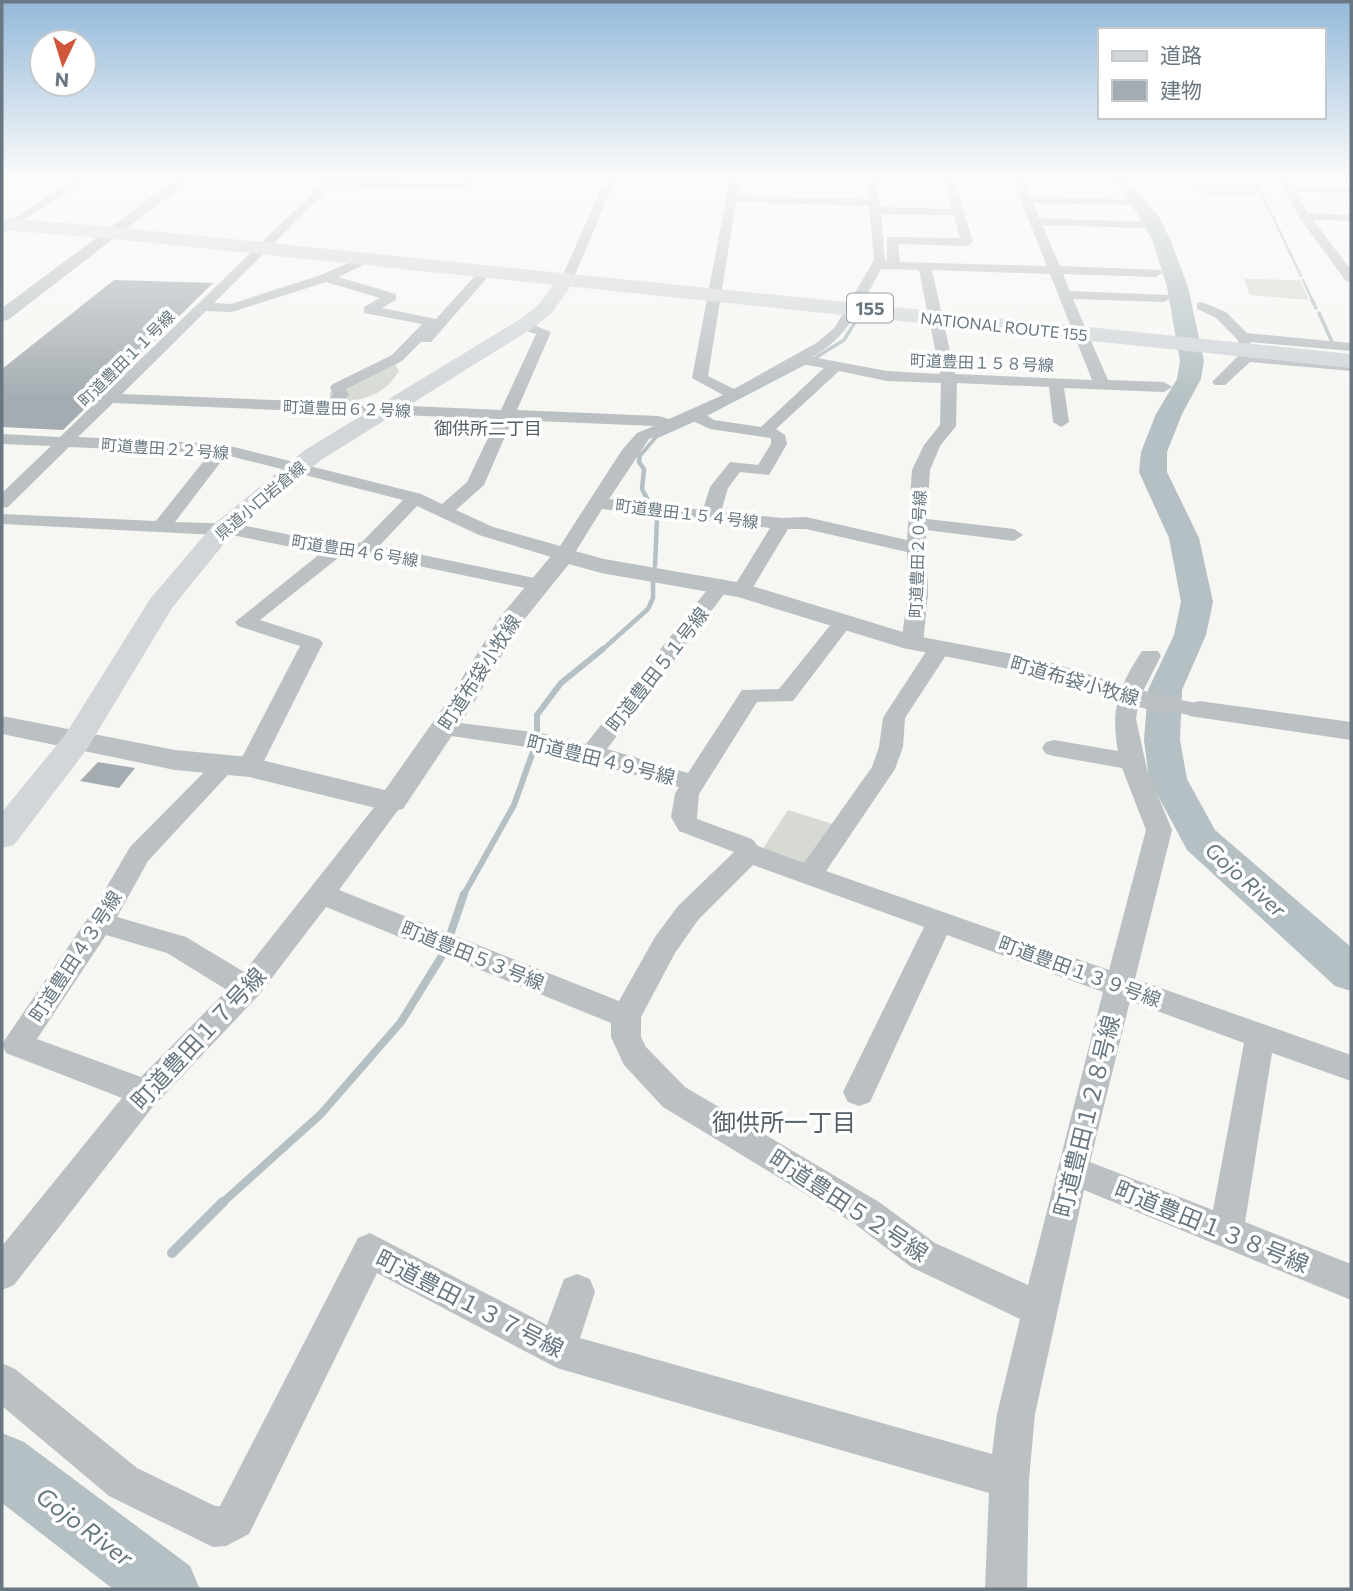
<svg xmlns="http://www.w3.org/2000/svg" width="1353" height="1591" font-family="Commissioner,'Noto Sans JP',sans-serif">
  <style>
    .green { fill: #d6dad3 }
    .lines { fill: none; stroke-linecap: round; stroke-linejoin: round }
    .stream-far5 { stroke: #b4c0c3; stroke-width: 2.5 }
    .stream-far4 { stroke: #b4c0c3; stroke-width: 3.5 }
    .stream-far3 { stroke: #b4c0c3; stroke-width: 4.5 }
    .stream-far2 { stroke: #b4c0c3; stroke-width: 6 }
    .stream-far1 { stroke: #b4c0c3; stroke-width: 8 }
    .stream { stroke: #b4c0c3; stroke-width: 10 }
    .river { fill: #b4c0c3; fill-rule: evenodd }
    .building { fill: #a4acb1 }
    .minor { fill: #bbc0c3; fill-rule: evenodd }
    .tertiary { fill: #bbc0c3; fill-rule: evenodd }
    .secondary { fill: #d2d6d9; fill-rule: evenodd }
    .trunk { fill: #d2d6d9; fill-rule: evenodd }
    .labels { text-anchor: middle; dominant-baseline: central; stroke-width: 7; stroke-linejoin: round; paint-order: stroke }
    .far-street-label { font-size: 16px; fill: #687781; stroke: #fff }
    .shield { fill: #fff; stroke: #95a0a7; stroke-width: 2 }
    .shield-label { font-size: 18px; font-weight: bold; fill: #687781 }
    .far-neighbourhood-label { font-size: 18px; fill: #556067; stroke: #fff }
    .street-label { font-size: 19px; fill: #687781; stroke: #fff }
    .water-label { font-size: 21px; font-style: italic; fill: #64777d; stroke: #fff }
    .near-street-label { font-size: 23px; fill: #687781; stroke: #fff }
    .near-neighbourhood-label { font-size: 24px; fill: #556067; stroke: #fff }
    .near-water-label { font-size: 24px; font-style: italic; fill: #64777d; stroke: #fff }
  </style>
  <rect width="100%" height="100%" fill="#f6f6f3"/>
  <g class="green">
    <path d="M 1187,182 L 1256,185 L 1261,196 L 1199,194 Z"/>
    <path d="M 1244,279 L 1300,280 L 1309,300 L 1250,295 Z"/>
    <path d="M 395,364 L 399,371 C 385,395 365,399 340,403 L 329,394 L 334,386 Z"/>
    <path d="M 788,810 L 839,826 L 803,865 L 762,850 Z"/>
  </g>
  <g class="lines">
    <g class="stream-far5">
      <path d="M 1254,178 L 1271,214"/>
      <path d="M 1273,217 L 1301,276"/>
      <path d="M 1303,280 L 1313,302"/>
    </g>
    <g class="stream-far4">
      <path d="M 1312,300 L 1316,308"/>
      <path d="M 1319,313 L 1333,344"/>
      <path d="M 815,358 L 844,340 L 859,316"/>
      <path d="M 703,416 L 803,364"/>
      <path d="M 639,457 L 656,437 L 694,420"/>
    </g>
    <g class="stream-far3">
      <path d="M 640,455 L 639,462 L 644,469 L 642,489 L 651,506"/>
      <path d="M 654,512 L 657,519 L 655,566"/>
      <path d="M 601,651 L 648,609 L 653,598 L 653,579"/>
    </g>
    <g class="stream-far2">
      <path d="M 537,735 L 537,715 L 561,683 L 603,649"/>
      <path d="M 463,896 L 514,805 L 535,746"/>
    </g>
    <g class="stream-far1">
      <path d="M 449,938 L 464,894"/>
      <path d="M 221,1204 L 321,1114 L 401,1022 L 443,954"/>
    </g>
    <path class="stream" d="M 172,1253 L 223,1202"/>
    <g class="river">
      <path d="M 1111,178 L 1128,178 L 1159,217 L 1170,239 L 1188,287 L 1204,361 L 1201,379 L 1182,414 L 1167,452 L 1167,472 L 1199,538 L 1213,602 L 1206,635 L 1182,690 L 1180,740 L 1187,779 L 1215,830 L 1351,947 L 1351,991 L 1335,986 L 1187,850 L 1149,779 L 1144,740 L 1148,690 L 1174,635 L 1181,602 L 1169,538 L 1139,472 L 1141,452 L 1156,414 L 1177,379 L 1180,361 L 1167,287 L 1152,239 L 1129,200 Z"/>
      <path d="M 2,1433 L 24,1442 L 190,1566 L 200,1589 L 113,1589 L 2,1503 Z"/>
    </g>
  </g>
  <g class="building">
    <path d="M 114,280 L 213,283 L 63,430 L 2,427 L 2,369 Z"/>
    <path d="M 98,762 L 135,768 L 119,788 L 80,781 Z"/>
  </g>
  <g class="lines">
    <g class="minor">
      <path d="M 76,178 L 89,178 L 2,234 L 2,226 Z"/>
      <path d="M 316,178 L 462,183 L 466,178 L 477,178 L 465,189 L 331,186 L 214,303 L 231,304 L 321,275 L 366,255 L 370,256 L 370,262 L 338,277 L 396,294 L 396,300 L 382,308 L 436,319 L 482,268 L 487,267 L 493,271 L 431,342 L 421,342 L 402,361 L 346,389 L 349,395 L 342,403 L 501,410 L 536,334 L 519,329 L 519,323 L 529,323 L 551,332 L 517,410 L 658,416 L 669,419 L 723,395 L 692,378 L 730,178 L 740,178 L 737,196 L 869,199 L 867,178 L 877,178 L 880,207 L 952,209 L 944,178 L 954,178 L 973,242 L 967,246 L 898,244 L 900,262 L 1047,266 L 1012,178 L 1022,178 L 1030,196 L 1130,200 L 1130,204 L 1126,205 L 1033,203 L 1039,218 L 1146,222 L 1146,226 L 1142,228 L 1042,225 L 1060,266 L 1161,270 L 1162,273 L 1156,277 L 1063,274 L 1070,291 L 1169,295 L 1171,298 L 1164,302 L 1073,299 L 1108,380 L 1164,382 L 1172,387 L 1164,392 L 1064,388 L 1069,422 L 1061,427 L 1053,422 L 1049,387 L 957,383 L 956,426 L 940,446 L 930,470 L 927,519 L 1014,529 L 1023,535 L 1014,541 L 926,530 L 928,594 L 923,643 L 919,647 L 905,647 L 901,643 L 908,594 L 907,552 L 806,529 L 788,529 L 749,594 L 735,594 L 732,590 L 770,528 L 602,509 L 571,559 L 564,561 L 479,535 L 417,506 L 379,546 L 539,579 L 546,581 L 549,585 L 546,589 L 539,591 L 366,555 L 343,554 L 260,620 L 319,639 L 323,643 L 261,767 L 257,773 L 249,775 L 241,773 L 237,767 L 300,646 L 238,626 L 235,622 L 321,553 L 237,536 L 2,524 L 2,514 L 156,521 L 210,453 L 69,447 L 8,507 L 2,508 L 2,493 L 51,446 L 2,444 L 2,434 L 60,437 L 321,185 ZM 736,202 L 869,206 L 874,260 L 835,327 L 818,342 L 734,389 L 708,376 ZM 881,214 L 954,215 L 960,238 L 887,237 L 887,261 L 885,261 ZM 881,269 L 919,270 L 940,374 L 887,371 L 812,357 C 850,336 861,305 881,269 ZM 932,270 L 1050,274 L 1092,380 L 955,374 ZM 326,282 L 380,298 L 364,307 L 364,313 L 422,324 L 392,355 L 333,384 L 330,387 L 333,394 L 326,402 L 122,394 L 206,311 L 232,312 ZM 801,364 L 824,368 L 761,427 L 714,420 L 706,415 ZM 839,371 L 887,381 L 941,383 L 940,425 L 924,445 L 912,470 L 907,540 L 806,517 L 782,518 L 721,512 L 728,488 L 740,472 L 769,475 L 787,444 L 785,435 L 776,429 ZM 113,403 L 497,419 L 467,482 L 442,504 L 421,494 L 222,444 L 78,437 ZM 512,420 L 654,426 L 637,433 L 622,450 L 560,546 L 493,527 L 456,510 L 484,485 ZM 693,421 L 710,429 L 771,438 L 771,444 L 758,465 L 730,462 L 710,487 L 703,510 L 609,499 L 649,439 ZM 226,455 L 403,500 L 361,543 L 346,541 L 335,544 L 237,524 L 175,522 Z"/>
      <path d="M 606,178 L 616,178 L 574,277 L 568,281 L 563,280 L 562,277 Z"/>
      <path d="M 1279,178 L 1289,178 L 1294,186 L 1351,187 L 1351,193 L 1297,192 L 1308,213 L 1351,215 L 1351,221 L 1313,220 L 1351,270 L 1351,282 L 1346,281 L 1298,216 Z"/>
      <path d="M 1202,302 L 1226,312 L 1247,333 L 1351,343 L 1351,351 L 1250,342 L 1253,353 L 1351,363 L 1351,371 L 1250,362 L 1225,385 L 1215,385 L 1212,382 L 1238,356 L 1238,340 L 1216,318 L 1197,309 L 1197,303 Z"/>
      <path d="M 721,579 L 728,581 L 731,585 L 607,749 L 688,773 L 742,690 L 779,689 L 836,618 L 850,618 L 853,622 L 793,701 L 757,702 L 699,794 L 697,819 L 752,839 L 758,846 L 804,863 L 872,767 L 879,747 L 883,718 L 886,713 L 931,644 L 947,644 L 950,649 L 905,718 L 903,747 L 895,769 L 826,871 L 1109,970 L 1146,830 L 1122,768 L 1054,756 L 1046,754 L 1042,748 L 1046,742 L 1054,740 L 1118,751 C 1110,709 1119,686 1142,651 L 1158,651 L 1161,656 L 1139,699 L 1136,719 L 1147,769 L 1172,830 L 1135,979 L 1351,1055 L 1351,1081 L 1272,1053 L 1245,1222 L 1351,1264 L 1351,1300 L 1084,1190 L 1035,1414 L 1029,1479 L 1027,1589 L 985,1589 L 989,1493 L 557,1368 L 377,1273 L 249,1534 L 226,1546 L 213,1547 L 109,1496 L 2,1406 L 2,1363 L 15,1369 L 137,1468 L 215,1506 L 220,1506 L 358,1238 L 370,1233 L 547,1325 L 564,1279 L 577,1274 L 590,1279 L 595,1292 L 580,1338 L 992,1454 L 997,1414 L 1020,1319 L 911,1267 L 855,1224 L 663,1107 L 624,1065 L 611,1037 L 611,1023 L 326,907 L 258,996 L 151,1109 L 14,1285 L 2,1290 L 2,1246 L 122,1098 L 6,1053 L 2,1044 L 92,912 L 130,847 L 217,759 L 225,757 L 233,759 L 237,765 L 148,861 L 117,917 L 186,937 L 244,972 L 383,796 L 392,793 L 401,796 L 404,802 L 339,890 L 619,1001 L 655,937 L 678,906 L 734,852 L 679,831 L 671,817 L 675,794 L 679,787 L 541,749 L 444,735 L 436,733 L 433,728 L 436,723 L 444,721 L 541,733 L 586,744 L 714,581 ZM 753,865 L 924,927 L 843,1092 L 848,1102 L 859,1106 L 870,1102 L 947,935 L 1103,992 L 1028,1285 L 935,1243 L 879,1202 L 685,1087 L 646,1047 L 641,1037 L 641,1017 L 675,953 L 698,920 ZM 106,935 L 167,953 L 227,990 L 141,1077 L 37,1039 ZM 1130,1001 L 1244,1043 L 1213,1210 L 1090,1162 Z"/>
      <path d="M 1165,697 L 1207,705 L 1210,710 L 1207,715 L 1199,717 L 1157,709 L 1154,704 L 1157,699 Z"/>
    </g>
    <g class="tertiary">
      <path d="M 177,178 L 192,178 L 8,320 L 2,321 L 2,308 Z"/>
      <path d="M 564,548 L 604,559 L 742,583 L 916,636 L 1040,659 L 1135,689 L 1175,698 L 1179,704 L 1175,710 L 1165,713 L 1129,705 L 1035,674 L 903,648 L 738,597 L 601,573 L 569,564 L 519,626 L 473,704 L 403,809 L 392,812 L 249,777 L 175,770 L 2,734 L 2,716 L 175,750 L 249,757 L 385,790 L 447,702 L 500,617 L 556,550 Z"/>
      <path d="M 1199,701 L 1351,722 L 1351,740 L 1189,716 L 1185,710 L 1189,704 Z"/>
    </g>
    <path class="secondary" d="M 568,272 L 577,277 L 552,313 L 536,326 L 321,460 L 231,535 L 172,608 L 87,749 L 14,845 L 2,848 L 2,812 L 65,735 L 150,599 L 213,525 L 305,450 L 522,318 L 538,305 L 562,273 Z"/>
    <path class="trunk" d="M 2,218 L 114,227 L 1351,354 L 1351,368 L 114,239 L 2,230 Z"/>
  </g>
  <linearGradient id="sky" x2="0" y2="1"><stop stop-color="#93b9d9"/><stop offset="0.44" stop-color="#fbfbfa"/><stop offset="1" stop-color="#fbfbfa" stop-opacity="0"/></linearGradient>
  <rect width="1353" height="401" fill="url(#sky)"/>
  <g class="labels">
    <g class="far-street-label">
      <text transform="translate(1004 326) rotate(6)">NATIONAL ROUTE 155</text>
      <text transform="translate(126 358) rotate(-45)">町道豊田１１号線</text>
      <text transform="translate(982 362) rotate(2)">町道豊田１５８号線</text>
      <text transform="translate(347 408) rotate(2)">町道豊田６２号線</text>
      <text transform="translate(165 448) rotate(4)">町道豊田２２号線</text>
      <text transform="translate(260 500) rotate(-40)">県道小口岩倉線</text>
      <text transform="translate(687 513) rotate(7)">町道豊田１５４号線</text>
      <text transform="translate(355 550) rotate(9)">町道豊田４６号線</text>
      <text transform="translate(917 554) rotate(-88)">町道豊田２０号線</text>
    </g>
    <rect class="shield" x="847" y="293.5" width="46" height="29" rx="5"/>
    <g class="shield-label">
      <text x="870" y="308">155</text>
    </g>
    <g class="far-neighbourhood-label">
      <text x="488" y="428">御供所二丁目</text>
    </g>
    <g class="street-label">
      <text transform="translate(657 669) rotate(-52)">町道豊田５１号線</text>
      <text transform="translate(479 672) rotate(-57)">町道布袋小牧線</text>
      <text transform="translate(1075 680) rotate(16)">町道布袋小牧線</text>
      <text transform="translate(601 759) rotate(14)">町道豊田４９号線</text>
      <text transform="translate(473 955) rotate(22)">町道豊田５３号線</text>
      <text transform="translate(75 956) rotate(-57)">町道豊田４３号線</text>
      <text transform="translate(1080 971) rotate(20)">町道豊田１３９号線</text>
    </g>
    <g class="water-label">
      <text transform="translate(1246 879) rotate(42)">Gojo River</text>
    </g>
    <g class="near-street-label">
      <text transform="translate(198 1038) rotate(-47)">町道豊田１７号線</text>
      <text transform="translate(1086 1116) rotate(-76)">町道豊田１２８号線</text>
      <text transform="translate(849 1205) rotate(33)">町道豊田５２号線</text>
      <text transform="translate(1212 1226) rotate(22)">町道豊田１３８号線</text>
      <text transform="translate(470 1303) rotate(27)">町道豊田１３７号線</text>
    </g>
    <g class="near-neighbourhood-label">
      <text x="784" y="1121">御供所一丁目</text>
    </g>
    <g class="near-water-label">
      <text transform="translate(85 1526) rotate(37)">Gojo River</text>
    </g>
  </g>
  <rect width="1353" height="1591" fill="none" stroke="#687781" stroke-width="7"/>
  <rect x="1098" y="28" width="228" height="91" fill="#ffffff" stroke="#c3c9cd" stroke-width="2"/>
  <rect x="1112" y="51" width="35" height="10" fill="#d2d6d9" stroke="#c3c9cd" stroke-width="2"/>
  <text x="1160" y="63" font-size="21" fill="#687781">道路</text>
  <rect x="1112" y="80" width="35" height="21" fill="#a4acb1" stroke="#c3c9cd" stroke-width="2"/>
  <text x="1160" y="98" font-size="21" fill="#687781">建物</text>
  <g transform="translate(63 63) rotate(184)"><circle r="33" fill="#ffffff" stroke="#c3c9cd" stroke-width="2"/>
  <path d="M0-5L12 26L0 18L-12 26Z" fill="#d05639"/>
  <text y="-10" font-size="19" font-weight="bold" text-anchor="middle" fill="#687781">N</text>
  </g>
</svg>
